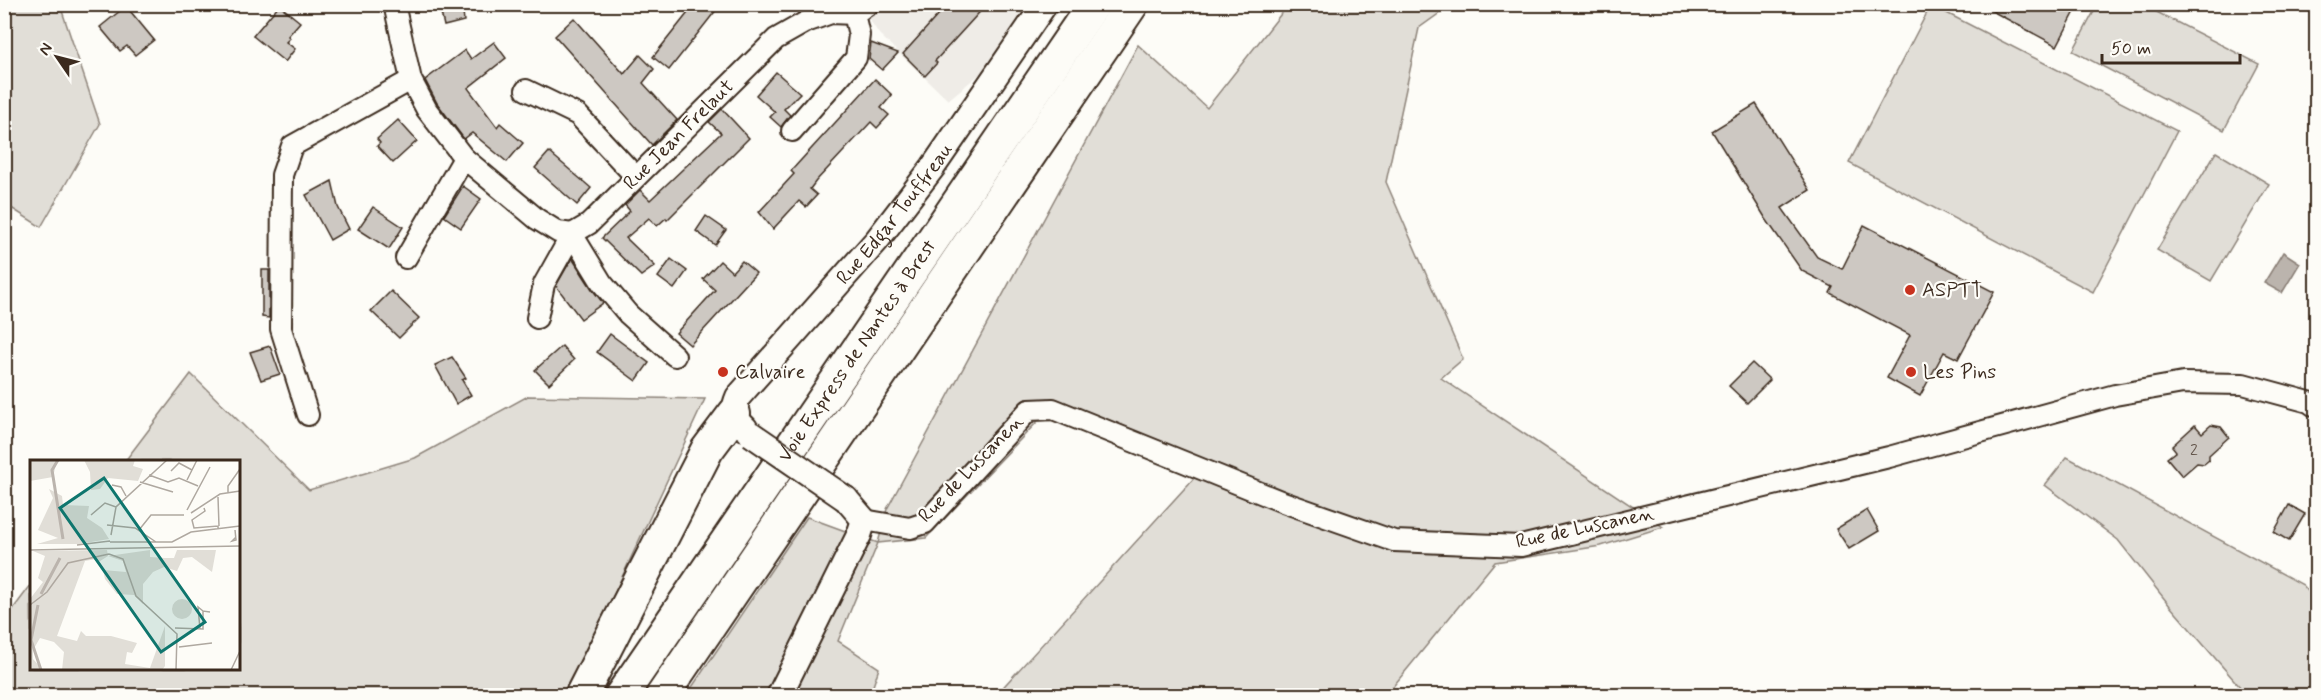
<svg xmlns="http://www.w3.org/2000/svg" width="2321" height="700" font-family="Mynerve,sans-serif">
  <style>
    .built { fill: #efece7 }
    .green { fill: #e1ded7; stroke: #8e847a; stroke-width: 1.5 }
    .water { fill: #bbb4ad; stroke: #887d74; stroke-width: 1.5 }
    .building { fill: #cdc8c2; stroke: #3b2a1e; stroke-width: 1.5 }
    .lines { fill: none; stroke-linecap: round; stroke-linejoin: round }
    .minor-casing { stroke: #3b2a1e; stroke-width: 24 }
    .tertiary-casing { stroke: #3b2a1e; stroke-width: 28 }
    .trunk-casing { stroke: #3b2a1e; stroke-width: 36 }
    .minor { stroke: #fdfcf7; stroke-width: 20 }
    .tertiary { stroke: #fdfcf7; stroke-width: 24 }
    .trunk { stroke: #fdfcf7; stroke-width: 32 }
    .tertiary-bridge-casing { stroke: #3b2a1e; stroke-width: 28; stroke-linecap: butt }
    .tertiary-bridge { stroke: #fdfcf7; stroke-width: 24 }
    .poi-dot { fill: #c8321e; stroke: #fdfcf7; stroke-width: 2 }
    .labels { text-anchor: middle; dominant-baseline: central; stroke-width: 4.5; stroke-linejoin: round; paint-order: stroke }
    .number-label { font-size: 16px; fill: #605247 }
    .street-label { font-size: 20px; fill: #3b2a1e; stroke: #fdfcf7 }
    .poi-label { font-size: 20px; fill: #3b2a1e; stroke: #fdfcf7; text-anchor: start }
    .inset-river { fill: none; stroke: #bbb4ad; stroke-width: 3 }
    .inset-road { fill: none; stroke: #afa8a0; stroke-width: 1.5 }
    .view { fill: #0f766e; fill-opacity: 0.15; stroke: #0f766e; stroke-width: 3 }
    .inset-edge { fill: none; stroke: #3b2a1e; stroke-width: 3 }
  </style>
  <rect width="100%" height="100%" fill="#fdfcf7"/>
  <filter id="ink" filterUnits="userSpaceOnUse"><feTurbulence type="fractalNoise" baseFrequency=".0167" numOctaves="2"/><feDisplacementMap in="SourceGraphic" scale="12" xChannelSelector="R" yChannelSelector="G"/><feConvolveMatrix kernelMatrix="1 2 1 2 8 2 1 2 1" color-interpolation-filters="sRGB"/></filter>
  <g filter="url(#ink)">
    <path class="built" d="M 860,5 L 1064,5 L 948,100 L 879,34 Z"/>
    <g class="green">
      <path d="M 2098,4 L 2143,5 L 2259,64 L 2224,130 L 2073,51 Z"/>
      <path d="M 4,5 L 60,5 L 100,124 L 41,227 L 5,204 Z"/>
      <path d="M 1288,5 L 1451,5 L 1419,28 L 1386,182 L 1463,359 L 1441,378 L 1663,527 L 1601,546 L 1495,562 L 1386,695 L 996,695 L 1195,477 L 1059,420 L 1038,421 L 926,538 L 878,543 L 838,641 L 879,668 L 870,695 L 686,696 L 807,517 L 878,543 L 887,509 L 1138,45 L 1207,108 Z"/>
      <path d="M 1931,5 L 2177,131 L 2093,292 L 1849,163 Z"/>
      <path d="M 2216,152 L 2269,184 L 2211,281 L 2157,250 Z"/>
      <path d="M 191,374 L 309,490 L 415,458 L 528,396 L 705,399 L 567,695 L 5,695 L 4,621 L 31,585 L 32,668 L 238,668 L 238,462 L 125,461 Z"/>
      <path d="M 2067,457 L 2303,585 L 2316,601 L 2316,695 L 2247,695 L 2170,606 L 2118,540 L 2045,485 Z"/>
    </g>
    <path class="water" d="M 2283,252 L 2300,263 L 2282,293 L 2264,283 Z"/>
    <g class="building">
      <path d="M 439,4 L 462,4 L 464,21 L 444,26 Z"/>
      <path d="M 695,4 L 721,4 L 669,70 L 653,57 Z"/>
      <path d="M 948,4 L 987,4 L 935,61 L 937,63 L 925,76 L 903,54 Z"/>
      <path d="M 1979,4 L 2079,4 L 2057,46 Z"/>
      <path d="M 279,5 L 300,22 L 288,36 L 290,38 L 286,42 L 295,49 L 285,62 L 253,36 Z"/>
      <path d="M 126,6 L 154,40 L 135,55 L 127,46 L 120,51 L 100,27 Z"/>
      <path d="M 574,18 L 624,74 L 640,55 L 654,69 L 643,83 L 677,120 L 652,145 L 555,36 Z"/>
      <path d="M 494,42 L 506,58 L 468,88 L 497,127 L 500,123 L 523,143 L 507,162 L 472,133 L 464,139 L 437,103 L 425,80 L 465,50 L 471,59 Z"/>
      <path d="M 871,43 L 898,53 L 882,70 L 869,59 Z"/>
      <path d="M 776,72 L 800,93 L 784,109 L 790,115 L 781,127 L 770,117 L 775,112 L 756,95 Z"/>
      <path d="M 875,79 L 892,95 L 881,108 L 889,115 L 877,128 L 871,122 L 816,181 L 810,189 L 817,195 L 806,207 L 799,201 L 773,229 L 759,212 L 794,174 L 791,171 Z"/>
      <path d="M 1756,104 L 1810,190 L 1782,208 L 1817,257 L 1842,269 L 1864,225 L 1994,292 L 1958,359 L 1944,352 L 1920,396 L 1887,378 L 1910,335 L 1830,293 L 1833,287 L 1802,271 L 1766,219 L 1712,131 Z"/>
      <path d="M 722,109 L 749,138 L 667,220 L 666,218 L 657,226 L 649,218 L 626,238 L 655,266 L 641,276 L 602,238 L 630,211 L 625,205 L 640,190 L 650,200 L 721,133 L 709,122 Z"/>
      <path d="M 398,120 L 417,141 L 393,163 L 377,146 L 380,143 L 377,139 Z"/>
      <path d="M 549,152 L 591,188 L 577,205 L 535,168 Z"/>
      <path d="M 332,181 L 338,207 L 349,229 L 330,240 L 306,195 Z"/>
      <path d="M 463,186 L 481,199 L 461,228 L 444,216 Z"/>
      <path d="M 373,207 L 403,227 L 389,249 L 358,229 Z"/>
      <path d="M 706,216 L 726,230 L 715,245 L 696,231 Z"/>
      <path d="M 572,258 L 592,289 L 603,303 L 581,319 L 556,286 Z"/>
      <path d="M 671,259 L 687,271 L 674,289 L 658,277 Z"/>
      <path d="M 720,261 L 732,272 L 742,261 L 756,273 L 690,345 L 676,333 L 715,290 L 703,279 Z"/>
      <path d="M 262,270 L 269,270 L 269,318 L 262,317 Z"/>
      <path d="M 391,291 L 419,318 L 399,338 L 371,311 Z"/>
      <path d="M 610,334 L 649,363 L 636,381 L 597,352 Z"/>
      <path d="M 270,346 L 280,374 L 261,380 L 250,352 Z"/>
      <path d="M 562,346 L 574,360 L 549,384 L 535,370 Z"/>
      <path d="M 452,357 L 466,378 L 462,380 L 471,395 L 456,404 L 435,365 Z"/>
      <path d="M 1752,363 L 1770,380 L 1747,403 L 1729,386 Z"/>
      <path d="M 2195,425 L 2202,433 L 2211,425 L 2221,427 L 2229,437 L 2209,455 L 2209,460 L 2204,464 L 2197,463 L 2182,476 L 2167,458 L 2176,451 L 2172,446 Z"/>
      <path d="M 2289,505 L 2305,514 L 2289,541 L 2274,532 Z"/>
      <path d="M 1867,510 L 1879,531 L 1849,549 L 1836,529 Z"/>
    </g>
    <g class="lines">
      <defs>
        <g id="minor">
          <path d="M 394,4 L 411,80 L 427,110 L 464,158 L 537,219 L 558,232 L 572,234 L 602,283 L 628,314 L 675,356"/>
          <path d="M 526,90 L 578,115 L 636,177"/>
          <path d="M 792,131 L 856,58 L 859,35 L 854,14"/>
          <path d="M 406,258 L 464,158"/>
          <path d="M 537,318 L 544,284 L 572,234 L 589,224 L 776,39 L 806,22 L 831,13 L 854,14 L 869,4"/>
          <path d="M 308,415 L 281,329 L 282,175 L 292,146 L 411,80"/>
          <path d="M 864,520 L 910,528 L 925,523 L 1029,410 L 1053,409 L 1283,502 L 1394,541 L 1521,546 L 1889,457 L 2115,395 L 2183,383 L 2243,384 L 2309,402 L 2316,407"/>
        </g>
        <g id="tertiary">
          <path id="s1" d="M 745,428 C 733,416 732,411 738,397 L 877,240 L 933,167 L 1045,4"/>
          <path d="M 779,696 L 859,535 L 864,520 L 846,499"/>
        </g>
        <g id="trunk">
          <path d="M 581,696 L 707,450 L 734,414"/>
          <path id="s2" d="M 621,696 L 1094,4"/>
          <path d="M 662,696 L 1132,4"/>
        </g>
      </defs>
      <use href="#minor" class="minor-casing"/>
      <use href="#tertiary" class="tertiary-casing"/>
      <use href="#trunk" class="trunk-casing"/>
      <use href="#minor" class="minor"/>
      <use href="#tertiary" class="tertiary"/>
      <use href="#trunk" class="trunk"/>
      <defs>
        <path id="tertiary-bridge" d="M 751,434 L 846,499"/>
      </defs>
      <use href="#tertiary-bridge" class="tertiary-bridge-casing"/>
      <use href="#tertiary-bridge" class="tertiary-bridge"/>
    </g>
  </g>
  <g class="poi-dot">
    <circle cx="1910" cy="290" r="6"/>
    <circle cx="723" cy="372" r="6"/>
    <circle cx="1911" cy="372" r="6"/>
  </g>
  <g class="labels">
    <g class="number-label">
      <text x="2194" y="450">2</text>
    </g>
    <g class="street-label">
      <text transform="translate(679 135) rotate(-45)">Rue Jean Frelaut</text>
      <text stroke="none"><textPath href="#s1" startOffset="276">Rue Edgar Touffreau</textPath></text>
      <text stroke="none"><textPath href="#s2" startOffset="418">Voie Express de Nantes à Brest</textPath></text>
      <text transform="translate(971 469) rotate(-46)">Rue de Luscanen</text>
      <text transform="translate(1585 528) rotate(-12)">Rue de Luscanen</text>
    </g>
    <g class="poi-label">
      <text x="1922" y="290">ASPTT</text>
      <text x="735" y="372">Calvaire</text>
      <text x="1923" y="372">Les Pins</text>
    </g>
  </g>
  <g transform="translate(30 460)">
    <rect width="210" height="210" fill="#fdfcf7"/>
    <path d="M 0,0 L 27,0 L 23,17 L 0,21 ZM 54,0 L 105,0 L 103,6 L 113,9 L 108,21 L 78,18 L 70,29 L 61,30 L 60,12 ZM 19,29 L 32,36 L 33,45 L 59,46 L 57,58 L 72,68 L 79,79 L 49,84 L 7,84 L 28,78 L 8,70 L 23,38 ZM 77,90 L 78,96 L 120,90 L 120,97 L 135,98 L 144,98 L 147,90 L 186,90 L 182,112 L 162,97 L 153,98 L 147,111 L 134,107 L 123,112 L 113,124 L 113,144 L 104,135 L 87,134 L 75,119 L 73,110 L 96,112 L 93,101 L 78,96 L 67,103 L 66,99 L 55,101 L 27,176 L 47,181 L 51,171 L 56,176 L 81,176 L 107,183 L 102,193 L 97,192 L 95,204 L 120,208 L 135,166 L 135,206 L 132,210 L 32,210 L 34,192 L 24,182 L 10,178 L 3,190 L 3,199 L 13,210 L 0,210 L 0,139 L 13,122 L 8,118 L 15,96 L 3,91 ZM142 149a10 10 0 1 1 20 0a10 10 0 1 1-20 0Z" fill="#e1ded7"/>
    <path class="inset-river" d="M 28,0 L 22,10 L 33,79M 11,134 L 30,98M 8,145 L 1,180 L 11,210"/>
    <path class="inset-road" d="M 141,11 L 149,3 L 162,10M 119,15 L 138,22 L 149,18 L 168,26M 157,20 L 167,0M 110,22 L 143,32M 82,25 L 91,27 L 96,36M 198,33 L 198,26 L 210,9M 188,37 L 189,66M 174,48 L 175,51 L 162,60 L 164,68 L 188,66 L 188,69M 157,50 L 180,7M 161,53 L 190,34 L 210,31M 61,55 L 75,43 L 86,47M 77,65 L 105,68 L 126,82M 109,70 L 121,55 L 154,55M 205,70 L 206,80 L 202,81 L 206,77M 81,75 L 86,47 L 137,0M 80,82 L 142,82 L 161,72 L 210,66M 47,85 L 80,81M 0,90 L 210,86M 79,94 L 93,99 L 106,136 L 147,174 L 146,210M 0,145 L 17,132 L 38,103 L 79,94M 145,168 L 173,169 L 173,151 L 180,152M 170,169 L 168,147 L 173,151M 149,187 L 182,183M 201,210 L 210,191"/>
    <path class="view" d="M 74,18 L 175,162 L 131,192 L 30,48 Z"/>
    <rect width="210" height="210" class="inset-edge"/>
  </g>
  <rect width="2321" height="700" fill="none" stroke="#fdfcf7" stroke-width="24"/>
  <rect x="12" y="12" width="2297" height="676" fill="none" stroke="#3b2a1e" stroke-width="2" filter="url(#ink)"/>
  <g transform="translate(57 57) rotate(305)" stroke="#fdfcf7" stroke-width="4.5" paint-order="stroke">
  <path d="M0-4.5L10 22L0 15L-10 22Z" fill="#3b2a1e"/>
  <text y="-9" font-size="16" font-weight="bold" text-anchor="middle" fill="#3b2a1e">N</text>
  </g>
  <path d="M2102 54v9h138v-9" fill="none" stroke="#3b2a1e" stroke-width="3"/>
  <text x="2111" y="54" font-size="18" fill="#3b2a1e" stroke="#fdfcf7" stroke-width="4.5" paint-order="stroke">50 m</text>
</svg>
